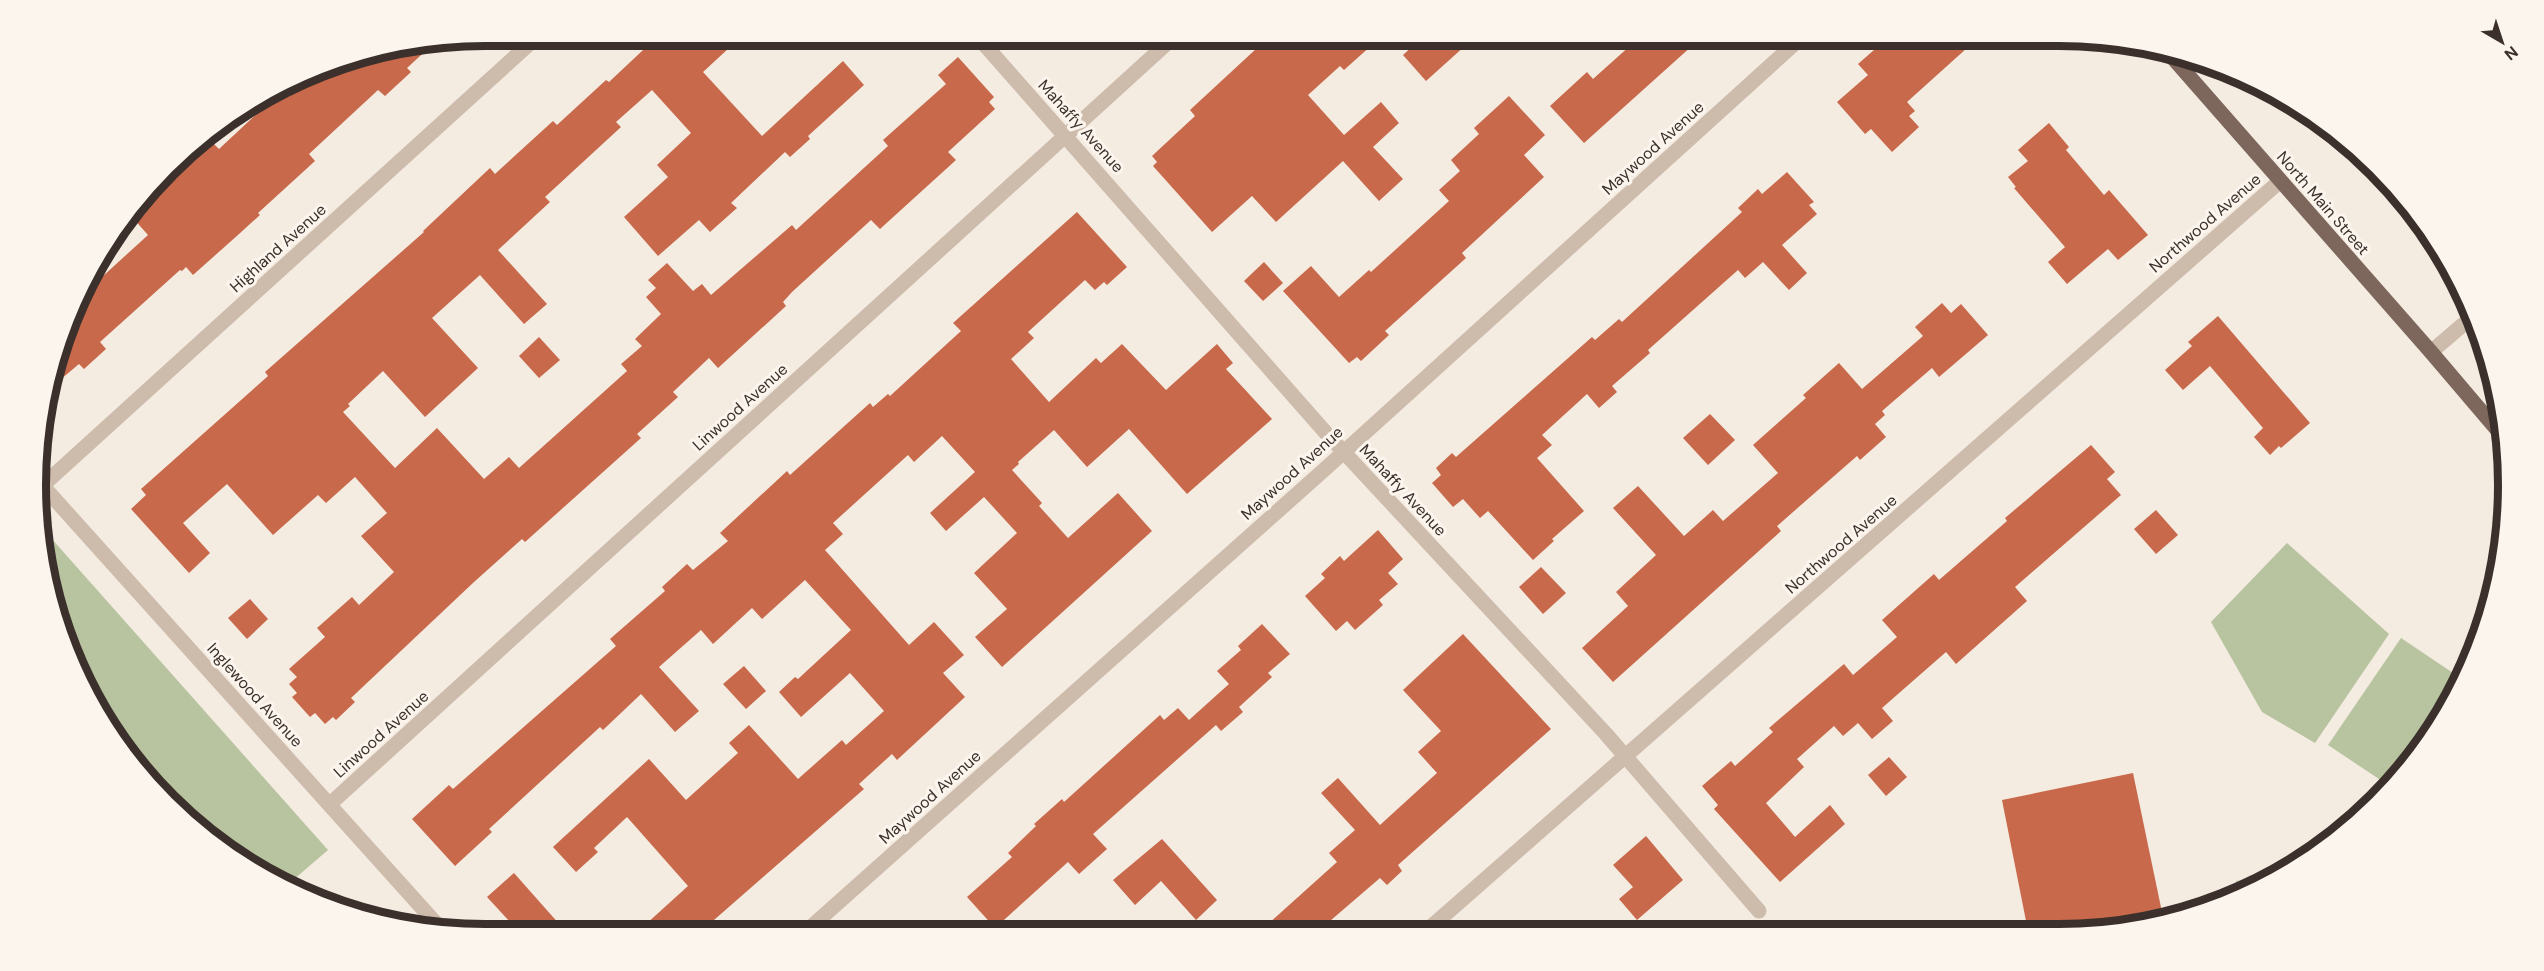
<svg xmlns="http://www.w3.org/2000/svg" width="2544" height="971" font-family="'DM Sans',sans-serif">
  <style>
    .green { fill: #b8c4a0 }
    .building { fill: #c8694b }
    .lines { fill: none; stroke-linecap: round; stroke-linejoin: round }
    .minor { stroke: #cdbbac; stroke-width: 15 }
    .primary { stroke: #7d675c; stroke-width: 15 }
    .labels { text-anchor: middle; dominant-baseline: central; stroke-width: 6; stroke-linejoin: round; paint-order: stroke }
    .street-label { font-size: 16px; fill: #3b302b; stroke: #fbf5ee }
    .rim { fill: none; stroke: #3b302b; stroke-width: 8 }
  </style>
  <rect width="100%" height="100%" fill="#f4ebe1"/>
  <g class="green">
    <path d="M 43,529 L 328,850 L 285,887 L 212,842 L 112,735 L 70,658 L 45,574 Z"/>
    <path d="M 2287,543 L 2389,634 L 2315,743 L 2262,712 L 2211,622 Z"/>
    <path d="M 2401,638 L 2459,677 L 2435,728 L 2388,785 L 2328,745 Z"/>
    <path d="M 2279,874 L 2257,889 L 2238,894 L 2236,881 Z"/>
  </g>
  <g class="building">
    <path d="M 658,36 L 742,36 L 703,72 L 762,136 L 843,61 L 864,85 L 808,136 L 810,139 L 790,157 L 785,152 L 731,203 L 737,208 L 710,232 L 699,220 L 658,256 L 624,217 L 668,177 L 657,165 L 691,133 L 652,90 L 616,122 L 621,127 L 545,197 L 550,202 L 498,250 L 547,304 L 524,324 L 480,275 L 432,318 L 478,368 L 425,417 L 383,371 L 348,404 L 350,406 L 343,412 L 395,468 L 437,428 L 484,479 L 509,457 L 519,468 L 627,371 L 621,364 L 642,346 L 635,339 L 661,314 L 646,297 L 656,288 L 648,280 L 667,263 L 693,291 L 702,284 L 711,295 L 792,225 L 796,230 L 888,146 L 883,140 L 946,84 L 938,75 L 958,57 L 994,97 L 989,102 L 995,109 L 948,152 L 956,160 L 880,229 L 871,220 L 792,292 L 783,302 L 786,306 L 718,368 L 709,358 L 673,392 L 678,397 L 637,434 L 641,438 L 525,542 L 522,539 L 474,582 L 351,698 L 355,702 L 336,720 L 333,717 L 325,724 L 315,713 L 310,717 L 292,697 L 297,693 L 289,684 L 297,677 L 289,669 L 325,637 L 317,628 L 352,597 L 359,605 L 394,572 L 361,536 L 387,513 L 355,477 L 326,503 L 318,495 L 273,535 L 227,484 L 183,523 L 210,553 L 189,573 L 131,509 L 146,495 L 141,489 L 268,376 L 265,372 L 424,232 L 423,231 L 490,168 L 495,174 L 553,121 L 557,125 L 606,80 L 609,82 Z"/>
    <path d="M 1270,36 L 1382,36 L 1344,70 L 1340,66 L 1308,95 L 1344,135 L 1381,102 L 1399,123 L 1373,147 L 1403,179 L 1379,201 L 1343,161 L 1276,222 L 1252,196 L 1212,232 L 1153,166 L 1157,162 L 1152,156 L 1195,116 L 1190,110 Z"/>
    <path d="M 1424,36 L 1476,36 L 1426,81 L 1403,55 Z"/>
    <path d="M 1641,36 L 1703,36 L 1584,143 L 1550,106 L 1587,72 L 1593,79 Z"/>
    <path d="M 1890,36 L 1956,36 L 1967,48 L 1907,102 L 1915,111 L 1909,116 L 1919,127 L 1892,152 L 1871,129 L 1865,134 L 1837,102 L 1868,75 L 1858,64 Z"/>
    <path d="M 432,45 L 407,68 L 411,72 L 385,96 L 378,90 L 309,154 L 315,161 L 258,213 L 260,215 L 239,234 L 193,275 L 186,267 L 182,271 L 180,270 L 100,342 L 106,349 L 84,369 L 79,364 L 48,390 L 60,341 L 80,297 L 148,235 L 132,217 L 156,188 L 160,191 L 213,143 L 219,149 L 290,83 L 341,60 Z"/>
    <path d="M 1509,96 L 1545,135 L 1524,155 L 1544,177 L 1462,253 L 1466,258 L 1385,331 L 1389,335 L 1361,361 L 1357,357 L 1349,363 L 1283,291 L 1311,266 L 1339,297 L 1369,270 L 1371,272 L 1449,201 L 1439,190 L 1460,171 L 1451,160 L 1479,134 L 1474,128 Z"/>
    <path d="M 2049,123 L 2069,147 L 2066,150 L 2104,195 L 2109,190 L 2148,235 L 2118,260 L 2108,249 L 2067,284 L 2048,262 L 2065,247 L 2014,188 L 2016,187 L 2008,177 L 2028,161 L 2018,150 Z"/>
    <path d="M 1787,172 L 1814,202 L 1809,205 L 1817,214 L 1782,245 L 1807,273 L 1789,290 L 1763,262 L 1745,278 L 1738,270 L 1648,350 L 1650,353 L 1612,386 L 1617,392 L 1599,408 L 1587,394 L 1542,435 L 1552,445 L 1537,458 L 1584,511 L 1552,539 L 1554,541 L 1533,560 L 1488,511 L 1480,518 L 1463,499 L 1453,507 L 1432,483 L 1441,475 L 1436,468 L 1452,453 L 1456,457 L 1592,337 L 1595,340 L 1619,319 L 1622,322 L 1742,212 L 1738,208 L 1758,189 L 1762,194 Z"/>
    <path d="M 1077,212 L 1127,267 L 1107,285 L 1104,282 L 1095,290 L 1085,280 L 1028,332 L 1034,338 L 1011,359 L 1049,402 L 1096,358 L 1101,363 L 1122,344 L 1166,390 L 1217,344 L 1233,363 L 1226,369 L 1272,419 L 1187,494 L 1129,429 L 1087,467 L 1054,430 L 1018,462 L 1019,464 L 1012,470 L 1042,503 L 1039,506 L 1068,538 L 1118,493 L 1152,531 L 1002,667 L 975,637 L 1007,609 L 974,573 L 1017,533 L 984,497 L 946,531 L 930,513 L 975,472 L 942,436 L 914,462 L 908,455 L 833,523 L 843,534 L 825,550 L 909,645 L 934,622 L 964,655 L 943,673 L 965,697 L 897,760 L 892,754 L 859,784 L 864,789 L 698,934 L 634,935 L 688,886 L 627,817 L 594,848 L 598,852 L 576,872 L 553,847 L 649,759 L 686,800 L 738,753 L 729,743 L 749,725 L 798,779 L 842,740 L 846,745 L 884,711 L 850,673 L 801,717 L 779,692 L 795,677 L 798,679 L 851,630 L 805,580 L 762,619 L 752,608 L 713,644 L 701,630 L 659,667 L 699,711 L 675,732 L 641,694 L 603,730 L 600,727 L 489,829 L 492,832 L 455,866 L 412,819 L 449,785 L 453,789 L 616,646 L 610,639 L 665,591 L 662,587 L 687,564 L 693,570 L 728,541 L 720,533 L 787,471 L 790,475 L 870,403 L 873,407 L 888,394 L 890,396 L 961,331 L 953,323 Z"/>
    <path d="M 1264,262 L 1283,283 L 1263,301 L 1244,281 Z"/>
    <path d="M 1942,303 L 1951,313 L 1961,304 L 1988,335 L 1939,377 L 1932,368 L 1882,411 L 1885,415 L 1875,424 L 1886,437 L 1860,460 L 1857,456 L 1777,526 L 1781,531 L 1613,682 L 1582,648 L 1628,606 L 1616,592 L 1656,555 L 1613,508 L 1638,486 L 1684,536 L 1713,510 L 1723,521 L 1778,473 L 1753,445 L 1806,398 L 1803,395 L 1839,363 L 1862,389 L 1923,336 L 1915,327 Z"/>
    <path d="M 2218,316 L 2310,423 L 2281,448 L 2279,446 L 2270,455 L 2254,437 L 2263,428 L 2210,366 L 2183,390 L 2165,370 L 2192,346 L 2188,342 Z"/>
    <path d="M 539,337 L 560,360 L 539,378 L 519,356 Z"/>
    <path d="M 1710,414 L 1735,440 L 1708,465 L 1683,438 Z"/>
    <path d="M 2091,445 L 2115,472 L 2107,479 L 2121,495 L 2015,587 L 2027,601 L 1956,664 L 1946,652 L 1882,708 L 1893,721 L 1872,739 L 1858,723 L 1843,736 L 1834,726 L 1797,759 L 1804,767 L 1766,803 L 1795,837 L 1830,805 L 1845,824 L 1780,882 L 1714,809 L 1718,805 L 1702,786 L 1731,761 L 1735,766 L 1773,732 L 1769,728 L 1844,664 L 1853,675 L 1897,637 L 1882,620 L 1934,574 L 1939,580 L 2007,521 L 2005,518 Z"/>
    <path d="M 2156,510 L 2178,535 L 2156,554 L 2134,529 Z"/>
    <path d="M 1378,530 L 1403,559 L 1388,573 L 1398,584 L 1379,600 L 1383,605 L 1355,630 L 1347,621 L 1336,631 L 1305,596 L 1325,578 L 1321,574 L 1340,556 L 1344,561 Z"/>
    <path d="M 1541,567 L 1566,593 L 1543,614 L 1519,587 Z"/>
    <path d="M 250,599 L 268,619 L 247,639 L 228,618 Z"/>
    <path d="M 1262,624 L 1290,654 L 1268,673 L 1272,677 L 1239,707 L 1243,712 L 1221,731 L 1216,725 L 1093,834 L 1107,849 L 1079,874 L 1068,862 L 995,928 L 967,897 L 1012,857 L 1008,853 L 1036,826 L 1034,824 L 1062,799 L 1064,802 L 1160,715 L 1164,720 L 1178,708 L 1189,720 L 1229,684 L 1217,671 L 1241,650 L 1238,646 Z"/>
    <path d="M 1463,634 L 1551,729 L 1398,865 L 1402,871 L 1387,885 L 1380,878 L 1316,933 L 1258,933 L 1337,862 L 1329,853 L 1355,830 L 1321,793 L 1338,778 L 1380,825 L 1437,773 L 1418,752 L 1441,731 L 1403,690 Z"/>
    <path d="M 744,666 L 766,691 L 746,709 L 723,684 Z"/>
    <path d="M 1889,757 L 1907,777 L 1886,796 L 1868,775 Z"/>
    <path d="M 2133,773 L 2163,917 L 2118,931 L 2028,931 L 2002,800 Z"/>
    <path d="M 1646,836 L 1683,880 L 1637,920 L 1619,899 L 1633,887 L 1613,865 Z"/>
    <path d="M 1162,839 L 1217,900 L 1196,920 L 1161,881 L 1135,905 L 1113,880 Z"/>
    <path d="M 514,873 L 537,899 L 569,935 L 522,935 L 487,897 Z"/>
  </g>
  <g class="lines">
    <g class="minor">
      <path d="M 977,36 L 1326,433 L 1606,734 L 1759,911"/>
      <path d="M 2431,352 L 2473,316"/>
      <path d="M 42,485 L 441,929"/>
      <path d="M 42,486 L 538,36"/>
      <path d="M 330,804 L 1175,36"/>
      <path d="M 1424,933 L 2279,182"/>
      <path d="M 803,934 L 1325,469 L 1803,36"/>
    </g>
    <path class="primary" d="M 2166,50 L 2431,352 L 2505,439"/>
  </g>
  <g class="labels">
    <g class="street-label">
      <text transform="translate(1081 126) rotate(48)">Mahaffy Avenue</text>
      <text transform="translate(1653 148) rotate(-42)">Maywood Avenue</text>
      <text transform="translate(2323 203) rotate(49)">North Main Street</text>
      <text transform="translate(2205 223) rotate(-41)">Northwood Avenue</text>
      <text transform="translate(278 248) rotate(-42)">Highland Avenue</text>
      <text transform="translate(740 407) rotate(-42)">Linwood Avenue</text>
      <text transform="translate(1292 473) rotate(-42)">Maywood Avenue</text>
      <text transform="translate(1403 490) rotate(47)">Mahaffy Avenue</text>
      <text transform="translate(1841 544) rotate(-41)">Northwood Avenue</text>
      <text transform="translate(255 695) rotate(48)">Inglewood Avenue</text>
      <text transform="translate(381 734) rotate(-42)">Linwood Avenue</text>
      <text transform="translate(930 797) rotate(-42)">Maywood Avenue</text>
    </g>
  </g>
  <path d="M0 0H2544V971H0ZM485 46H2059A439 439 0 0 1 2498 485V485A439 439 0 0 1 2059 924H485A439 439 0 0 1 46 485V485A439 439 0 0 1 485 46Z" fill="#fbf5ee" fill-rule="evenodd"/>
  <path class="rim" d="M485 46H2059A439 439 0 0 1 2498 485V485A439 439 0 0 1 2059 924H485A439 439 0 0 1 46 485V485A439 439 0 0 1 485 46Z"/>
  <g transform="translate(2502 42) rotate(141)" stroke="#fbf5ee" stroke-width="4.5" paint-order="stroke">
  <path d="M0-4.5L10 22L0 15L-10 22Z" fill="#3b302b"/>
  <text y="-9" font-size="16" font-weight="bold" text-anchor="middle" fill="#3b302b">N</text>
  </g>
</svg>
